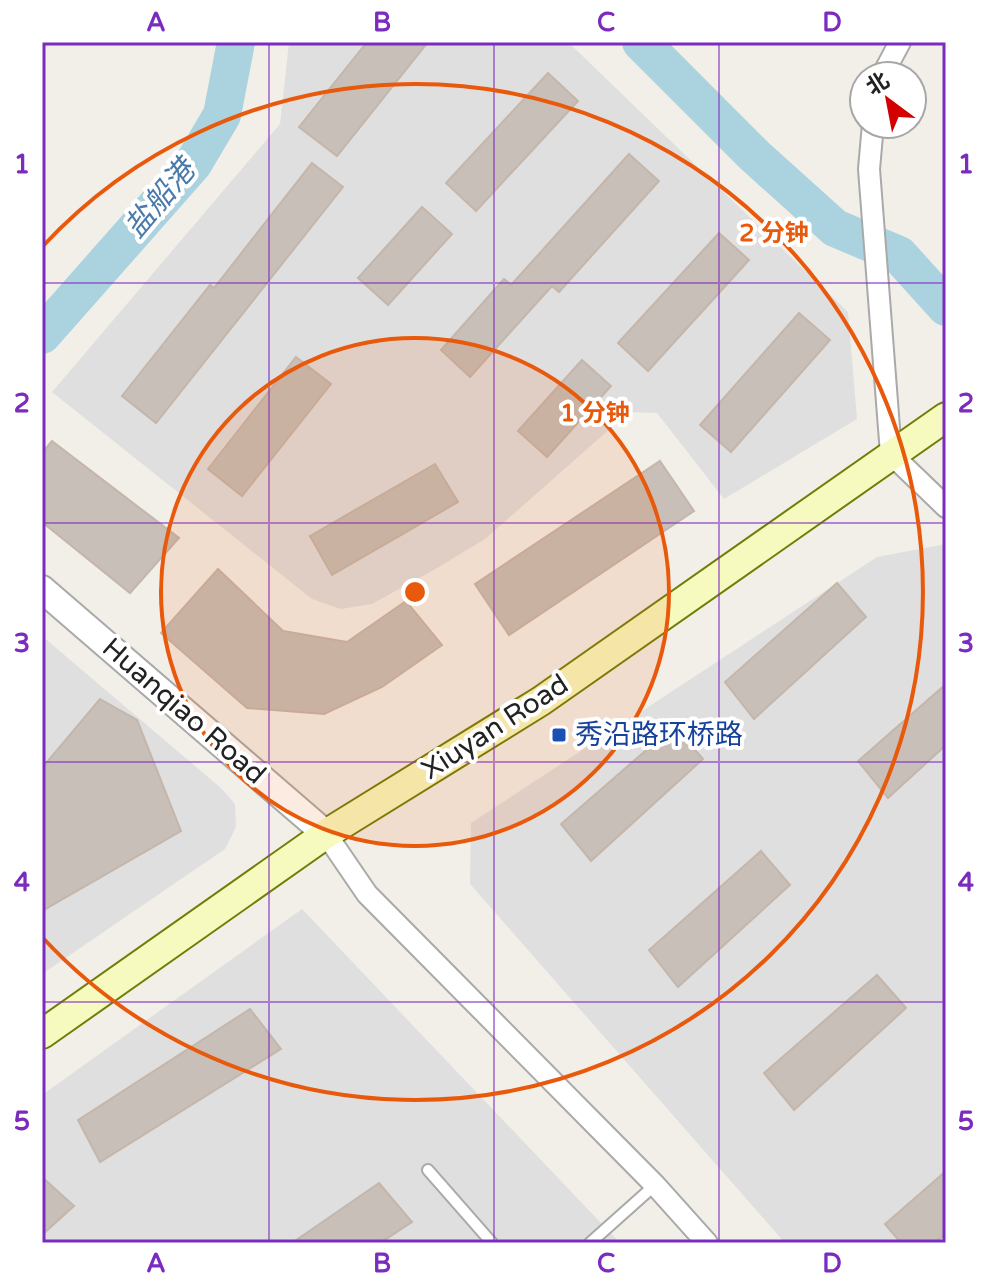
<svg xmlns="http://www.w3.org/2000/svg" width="988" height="1285" font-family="'Varela Round','Noto Sans SC',sans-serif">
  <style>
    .residential { fill: #e0dfdf }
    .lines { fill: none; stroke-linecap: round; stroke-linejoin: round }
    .river { stroke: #aad3df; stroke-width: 38 }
    .building { fill: #c7bfb8; stroke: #c4b6ab; stroke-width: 2 }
    .service-casing { stroke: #a9a9a9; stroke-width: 14 }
    .minor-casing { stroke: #a9a9a9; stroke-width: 24 }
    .tertiary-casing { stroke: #a9a9a9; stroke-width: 30 }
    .secondary-casing { stroke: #707d05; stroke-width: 32 }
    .service { stroke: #fff; stroke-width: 10 }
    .minor { stroke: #fff; stroke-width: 20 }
    .tertiary { stroke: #fff; stroke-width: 26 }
    .secondary { stroke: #f7fabf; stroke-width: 28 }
    .grid { fill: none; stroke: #7b2cbf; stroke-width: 2; stroke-opacity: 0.55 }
    .ring { fill: none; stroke: #e8590c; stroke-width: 4 }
    .transit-dot { fill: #1a4fb4; stroke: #fff; stroke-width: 3 }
    .labels { text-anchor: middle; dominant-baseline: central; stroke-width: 8; stroke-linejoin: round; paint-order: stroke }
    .street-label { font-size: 28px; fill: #222; stroke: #fff }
    .transit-label { font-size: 28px; fill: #164399; stroke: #fff; text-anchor: start }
    .water-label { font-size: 30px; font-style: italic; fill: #4a7aab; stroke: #fff }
    .centre { fill: #e8590c; stroke: #fff; stroke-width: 4 }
    .ring-label { font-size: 24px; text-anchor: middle; font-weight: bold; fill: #e8590c; stroke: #fff; stroke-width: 8; stroke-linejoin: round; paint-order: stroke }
    .neatline { fill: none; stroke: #7b2cbf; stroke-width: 3 }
    .grid-label { font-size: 26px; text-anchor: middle; font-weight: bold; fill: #7b2cbf }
  </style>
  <rect width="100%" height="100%" fill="#f2efe9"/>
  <g class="residential">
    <path d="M 289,42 L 568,42 L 848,312 L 857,419 L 724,499 L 657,413 L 629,412 L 485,539 L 437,568 L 372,604 L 341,609 L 312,599 L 52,392 L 280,124 Z"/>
    <path d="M 946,544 L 946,1243 L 785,1243 L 470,884 L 471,823 L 877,557 Z"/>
    <path d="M 42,636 L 222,789 L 235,804 L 236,827 L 225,849 L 42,974 Z"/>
    <path d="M 302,909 L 620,1243 L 42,1243 L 42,1095 Z"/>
  </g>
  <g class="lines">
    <g class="river">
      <path d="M 641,42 L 755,156 L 835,228 L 899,255 L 946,307"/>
      <path d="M 42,335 L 193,164 L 222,115 L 236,42"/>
    </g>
  </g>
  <g class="building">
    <path d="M 367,42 L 428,42 L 337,156 L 299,127 Z"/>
    <path d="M 548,73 L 578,101 L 476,211 L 446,183 Z"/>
    <path d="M 629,154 L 659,181 L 559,292 L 552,286 L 470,377 L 441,350 L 504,279 L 511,285 Z"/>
    <path d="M 312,163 L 343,187 L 156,423 L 122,396 L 210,285 L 214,288 Z"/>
    <path d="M 422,207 L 452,234 L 388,305 L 358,278 Z"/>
    <path d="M 719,233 L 749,260 L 648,371 L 618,343 Z"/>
    <path d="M 799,313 L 830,340 L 731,452 L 700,425 Z"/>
    <path d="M 296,357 L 331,384 L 242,496 L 208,469 Z"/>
    <path d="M 582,360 L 611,386 L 547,457 L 518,431 Z"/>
    <path d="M 52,441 L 179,538 L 130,593 L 42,522 L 42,453 Z"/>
    <path d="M 660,461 L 694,511 L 509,635 L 475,584 Z"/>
    <path d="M 435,464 L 458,502 L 332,575 L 310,536 Z"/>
    <path d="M 218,569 L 283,631 L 347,642 L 406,601 L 442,645 L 382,687 L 324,714 L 247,708 L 161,633 Z"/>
    <path d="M 837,583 L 866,617 L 754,719 L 725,682 Z"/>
    <path d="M 946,684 L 946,745 L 888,798 L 858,761 Z"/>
    <path d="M 100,699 L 137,720 L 181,831 L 42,911 L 42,768 Z"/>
    <path d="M 674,726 L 703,759 L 591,861 L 561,824 Z"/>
    <path d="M 761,851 L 790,885 L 678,987 L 649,950 Z"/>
    <path d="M 877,975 L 906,1008 L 794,1110 L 764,1073 Z"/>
    <path d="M 250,1009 L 281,1049 L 100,1162 L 78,1120 Z"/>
    <path d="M 946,1171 L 946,1233 L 935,1243 L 901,1243 L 885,1224 Z"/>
    <path d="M 42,1177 L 74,1206 L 42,1235 Z"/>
    <path d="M 379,1183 L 412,1222 L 380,1243 L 292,1243 Z"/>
  </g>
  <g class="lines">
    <defs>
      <g id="service">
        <path d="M 428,1170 L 492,1243"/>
        <path d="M 590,1243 L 655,1185"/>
      </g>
      <g id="minor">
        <path d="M 882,76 L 900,42"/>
        <path d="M 873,124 L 869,169 L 891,454 L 946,507"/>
        <path d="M 326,834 L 367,894 L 655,1185 L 707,1243"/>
      </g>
      <path id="tertiary" d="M 42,589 L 326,834"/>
      <path id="secondary" d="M 42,1034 L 326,834 L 541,701 L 946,417"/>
    </defs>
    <use href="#service" class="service-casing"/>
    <use href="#minor" class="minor-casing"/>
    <use href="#tertiary" class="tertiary-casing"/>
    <use href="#secondary" class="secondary-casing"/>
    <use href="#service" class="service"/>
    <use href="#minor" class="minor"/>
    <use href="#tertiary" class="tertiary"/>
    <use href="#secondary" class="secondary"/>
  </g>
  <path class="grid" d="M 269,42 L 269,1243M 494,42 L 494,1243M 719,42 L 719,1243M 42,283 L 946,283M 42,523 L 946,523M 42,762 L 946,762M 42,1002 L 946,1002"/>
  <circle cx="415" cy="592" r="254" fill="#e8590c" fill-opacity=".12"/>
  <g class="ring">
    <circle cx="415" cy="592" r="254"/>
    <path d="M43 246A508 508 0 1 1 43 938"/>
  </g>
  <rect class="transit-dot" x="551" y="727" width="16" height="16" rx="4"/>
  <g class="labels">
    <g class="street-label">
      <text transform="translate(184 711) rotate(41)">Huanqiao Road</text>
      <text transform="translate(495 727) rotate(-33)">Xiuyan Road</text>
    </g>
    <g class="transit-label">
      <text x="575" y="735">秀沿路环桥路</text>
    </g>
    <g class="water-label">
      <text transform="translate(160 199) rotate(-50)">盐船港</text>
    </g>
  </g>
  <circle cx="415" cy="592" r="12" class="centre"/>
  <g class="ring-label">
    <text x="774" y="241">2 分钟</text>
    <text x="595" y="421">1 分钟</text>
  </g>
  <rect width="988" height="1285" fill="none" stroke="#ffffff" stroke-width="88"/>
  <g transform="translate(888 100) rotate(328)"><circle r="38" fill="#ffffff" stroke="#a7a7a7" stroke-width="2"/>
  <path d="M0-6L14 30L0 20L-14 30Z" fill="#d40000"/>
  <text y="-12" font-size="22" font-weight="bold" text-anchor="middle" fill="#222222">北</text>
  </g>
  <rect x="44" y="44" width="900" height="1197" class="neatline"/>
  <g class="grid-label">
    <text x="156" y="31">A</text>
    <text x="382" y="31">B</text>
    <text x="606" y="31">C</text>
    <text x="832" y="31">D</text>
    <text x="22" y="173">1</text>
    <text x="966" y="173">1</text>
    <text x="22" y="412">2</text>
    <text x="966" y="412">2</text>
    <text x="22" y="652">3</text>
    <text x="966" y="652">3</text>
    <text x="22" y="891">4</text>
    <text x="966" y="891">4</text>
    <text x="22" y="1130">5</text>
    <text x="966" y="1130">5</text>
    <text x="156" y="1272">A</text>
    <text x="382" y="1272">B</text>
    <text x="606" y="1272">C</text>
    <text x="832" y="1272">D</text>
  </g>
</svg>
